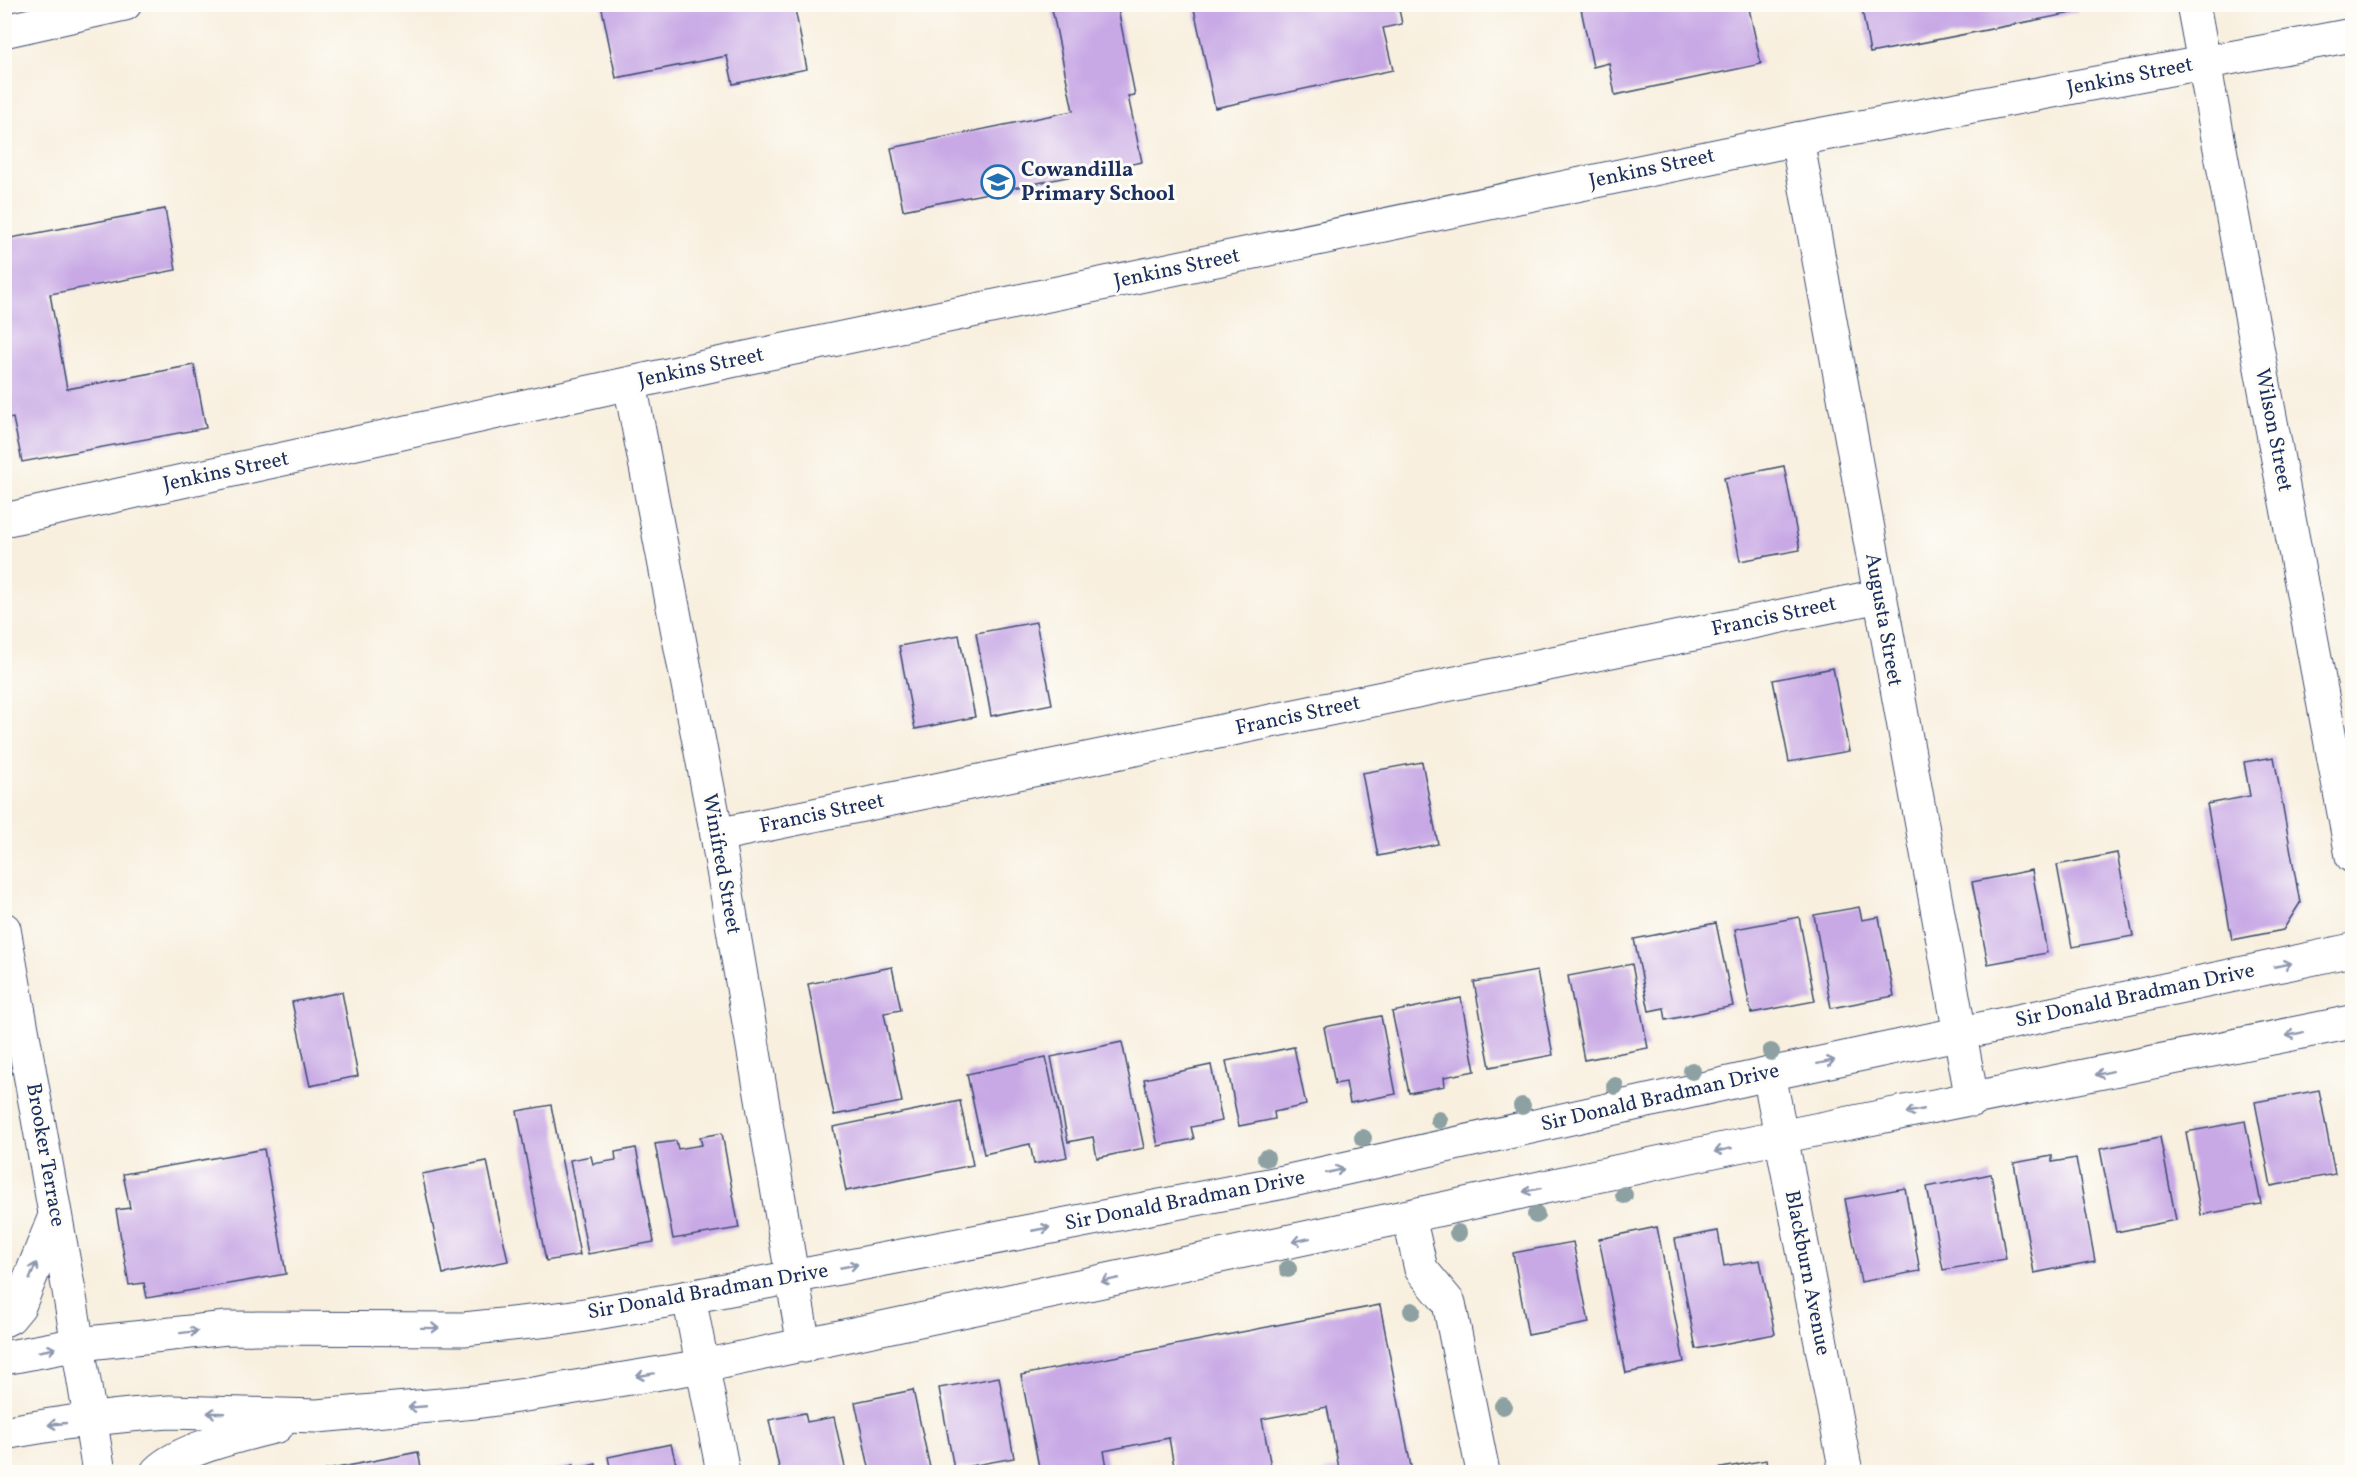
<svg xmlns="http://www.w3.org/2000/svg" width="2357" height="1477" font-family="Vollkorn,serif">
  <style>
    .building { fill: #c8a9e5 }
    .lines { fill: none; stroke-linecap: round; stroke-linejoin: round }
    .minor-casing { stroke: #3c4c71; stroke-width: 35 }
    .major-casing { stroke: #3c4c71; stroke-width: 35 }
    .minor { stroke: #fff; stroke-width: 33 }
    .major { stroke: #fff; stroke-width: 33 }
    .tree { fill: #8ea1a2 }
    .oneway { stroke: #8d97ae }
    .labels { text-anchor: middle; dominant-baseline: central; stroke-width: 6; stroke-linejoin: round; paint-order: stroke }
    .street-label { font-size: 21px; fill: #1b2f5e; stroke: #fdfcf7 }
    .poi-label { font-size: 21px; font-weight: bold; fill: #1b2f5e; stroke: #fdfcf7; text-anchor: start }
  </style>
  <rect width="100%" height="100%" fill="#fdfcf7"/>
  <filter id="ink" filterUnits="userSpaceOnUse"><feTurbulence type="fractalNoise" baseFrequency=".0167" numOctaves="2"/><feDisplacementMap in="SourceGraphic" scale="12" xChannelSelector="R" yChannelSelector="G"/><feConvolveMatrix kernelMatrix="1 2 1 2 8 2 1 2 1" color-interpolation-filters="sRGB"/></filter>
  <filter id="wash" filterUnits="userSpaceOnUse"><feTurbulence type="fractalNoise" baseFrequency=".008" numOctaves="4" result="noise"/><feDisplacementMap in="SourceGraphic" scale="24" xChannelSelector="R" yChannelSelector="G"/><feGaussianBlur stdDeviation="1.35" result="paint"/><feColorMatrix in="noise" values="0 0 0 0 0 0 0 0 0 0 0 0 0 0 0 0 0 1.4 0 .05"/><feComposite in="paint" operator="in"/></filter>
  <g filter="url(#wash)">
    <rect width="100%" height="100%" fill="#f8efde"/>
    <g id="blocks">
      <g class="building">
        <path d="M 601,4 L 794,4 L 807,69 L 733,84 L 727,56 L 616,78 Z"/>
        <path d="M 1051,4 L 1117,4 L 1135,95 L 1128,96 L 1142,162 L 903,210 L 891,148 L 1073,111 Z"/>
        <path d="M 1193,4 L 1398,4 L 1402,24 L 1383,28 L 1393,70 L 1215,108 Z"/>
        <path d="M 1580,4 L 1748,4 L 1761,64 L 1615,95 L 1609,63 L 1593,67 Z"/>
        <path d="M 1861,4 L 2075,4 L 2077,12 L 1870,53 Z"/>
        <path d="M 165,209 L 176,270 L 50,294 L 67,389 L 194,365 L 206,428 L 22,462 L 13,418 L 7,419 L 5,405 L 5,239 Z"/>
        <path d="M 1784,466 L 1800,550 L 1740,561 L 1724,478 Z"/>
        <path d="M 1036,622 L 1052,704 L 991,716 L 976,633 Z"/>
        <path d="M 959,635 L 975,717 L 915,729 L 899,646 Z"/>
        <path d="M 1833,668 L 1849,751 L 1789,762 L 1773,680 Z"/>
        <path d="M 2274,757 L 2300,903 L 2283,930 L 2232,940 L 2207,804 L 2250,796 L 2244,762 Z"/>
        <path d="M 1422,762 L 1438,844 L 1378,856 L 1362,773 Z"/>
        <path d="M 2117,853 L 2133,936 L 2072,947 L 2057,865 Z"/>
        <path d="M 2032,870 L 2047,953 L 1988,964 L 1972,882 Z"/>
        <path d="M 1859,907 L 1862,920 L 1879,917 L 1894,996 L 1831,1008 L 1814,915 Z"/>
        <path d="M 1799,917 L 1815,1001 L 1751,1013 L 1735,929 Z"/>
        <path d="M 1716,923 L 1733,1006 L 1666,1020 L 1664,1008 L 1649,1011 L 1634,939 Z"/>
        <path d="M 1632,964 L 1648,1048 L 1584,1060 L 1568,976 Z"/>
        <path d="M 892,967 L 901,1010 L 884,1013 L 902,1102 L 834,1115 L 808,984 Z"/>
        <path d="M 1537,971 L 1553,1055 L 1490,1067 L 1474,982 Z"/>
        <path d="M 342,992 L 358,1076 L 310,1086 L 292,1002 Z"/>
        <path d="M 1461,998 L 1475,1071 L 1444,1077 L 1445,1086 L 1409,1093 L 1392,1012 Z"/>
        <path d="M 1381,1016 L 1396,1094 L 1350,1103 L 1346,1082 L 1335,1084 L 1324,1027 Z"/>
        <path d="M 1122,1042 L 1144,1148 L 1097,1158 L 1093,1137 L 1068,1142 L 1051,1057 Z"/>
        <path d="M 1294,1047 L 1306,1105 L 1274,1112 L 1275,1119 L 1239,1126 L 1226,1061 Z"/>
        <path d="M 1046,1057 L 1067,1157 L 1034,1164 L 1030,1144 L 984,1154 L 967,1074 Z"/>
        <path d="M 1211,1065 L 1222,1121 L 1191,1127 L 1194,1139 L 1158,1146 L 1144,1079 Z"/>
        <path d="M 2319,1090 L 2335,1174 L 2271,1186 L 2255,1102 Z"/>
        <path d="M 960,1101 L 973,1165 L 846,1191 L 833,1127 Z"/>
        <path d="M 551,1105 L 580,1255 L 546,1261 L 517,1111 Z"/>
        <path d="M 2245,1121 L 2261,1204 L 2201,1215 L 2186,1132 Z"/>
        <path d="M 722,1133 L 739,1228 L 673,1239 L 655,1144 L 676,1141 L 678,1149 L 702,1145 L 700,1137 Z"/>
        <path d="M 2160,1137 L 2176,1220 L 2116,1232 L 2100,1149 Z"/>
        <path d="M 636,1148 L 654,1242 L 588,1254 L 570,1160 L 591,1156 L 593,1164 L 616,1160 L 615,1152 Z"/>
        <path d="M 264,1149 L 286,1274 L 147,1298 L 144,1283 L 129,1285 L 116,1210 L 130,1208 L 123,1174 Z"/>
        <path d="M 2052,1156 L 2052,1162 L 2076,1158 L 2095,1261 L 2034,1273 L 2014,1163 Z"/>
        <path d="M 487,1161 L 508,1261 L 443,1274 L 422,1174 Z"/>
        <path d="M 1991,1174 L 2006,1259 L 1943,1270 L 1927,1187 Z"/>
        <path d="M 1905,1188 L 1920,1271 L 1861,1282 L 1845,1199 Z"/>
        <path d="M 1657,1227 L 1684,1362 L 1626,1373 L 1599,1239 Z"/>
        <path d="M 1718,1231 L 1724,1266 L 1760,1260 L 1775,1334 L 1696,1349 L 1675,1239 Z"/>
        <path d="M 1573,1242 L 1589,1323 L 1528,1335 L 1513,1253 Z"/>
        <path d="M 1380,1305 L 1412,1472 L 1321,1472 L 1339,1468 L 1327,1407 L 1262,1419 L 1272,1472 L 1175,1472 L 1169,1438 L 1104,1451 L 1108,1472 L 1040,1472 L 1021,1375 Z"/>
        <path d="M 999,1377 L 1014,1458 L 954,1469 L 939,1388 Z"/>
        <path d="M 913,1390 L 931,1472 L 870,1472 L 855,1402 Z"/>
        <path d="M 805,1413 L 807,1422 L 834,1417 L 846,1472 L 780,1472 L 769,1420 Z"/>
        <path d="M 671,1444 L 678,1472 L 611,1472 L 608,1457 Z"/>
        <path d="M 418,1452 L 422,1472 L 323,1472 L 322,1471 Z"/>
        <path d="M 1766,1460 L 1768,1472 L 1705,1472 L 1705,1471 Z"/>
        <path d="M 596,1464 L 598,1472 L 539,1472 L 574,1465 L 575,1469 Z"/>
      </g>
    </g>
  </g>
  <g filter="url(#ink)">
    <use href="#blocks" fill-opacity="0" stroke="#3c4c71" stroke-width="1.5"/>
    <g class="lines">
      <defs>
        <g id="minor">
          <path d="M 2193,4 L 2352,856"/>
          <path d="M 4,31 L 125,4"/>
          <path d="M 1797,139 L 1972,1100"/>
          <path d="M 630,384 L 717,835 L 804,1346"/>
          <path d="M 4,520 L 736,360 L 1797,139 L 2352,35"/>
          <path d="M 717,835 L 1879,596"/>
          <path d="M 4,929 L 69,1291 L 99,1472"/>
          <path d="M 1769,1074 L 1846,1472"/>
          <path d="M 1409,1217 L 1421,1269 L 1449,1303 L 1483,1472"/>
          <path d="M 689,1297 L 723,1472"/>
        </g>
        <g id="major">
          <path d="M 4,1320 L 10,1317 L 19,1306 L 55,1216"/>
          <path d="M 4,1358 L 79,1344 L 227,1328 L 464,1329 L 567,1318 L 689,1297 L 1284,1182 L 1769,1074 L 2352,950"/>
          <path d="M 4,1433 C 59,1423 114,1415 170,1412 L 317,1416 L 475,1402 L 539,1393 L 703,1366 L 1780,1137 L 2352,1022"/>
          <path d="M 157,1472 C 179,1449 245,1434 277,1426"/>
        </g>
      </defs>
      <use href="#minor" class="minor-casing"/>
      <use href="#major" class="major-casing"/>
      <use href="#minor" class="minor"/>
      <use href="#major" class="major"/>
    </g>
    <g class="tree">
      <circle cx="1771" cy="1052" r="9"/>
      <circle cx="1692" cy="1071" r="9"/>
      <circle cx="1615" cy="1086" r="9"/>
      <circle cx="1522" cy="1106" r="9"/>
      <circle cx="1439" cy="1120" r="9"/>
      <circle cx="1363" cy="1138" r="9"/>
      <circle cx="1266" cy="1158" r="9"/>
      <circle cx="1624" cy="1195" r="9"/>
      <circle cx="1536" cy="1215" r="9"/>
      <circle cx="1458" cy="1233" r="9"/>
      <circle cx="1288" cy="1269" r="9"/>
      <circle cx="1412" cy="1311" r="9"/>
      <circle cx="1503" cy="1406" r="9"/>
    </g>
    <defs><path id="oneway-shaft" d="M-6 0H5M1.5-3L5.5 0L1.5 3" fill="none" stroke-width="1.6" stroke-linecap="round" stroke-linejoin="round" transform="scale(1.5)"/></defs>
    <g class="oneway">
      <use href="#oneway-shaft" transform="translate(2283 965) rotate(-12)"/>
      <use href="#oneway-shaft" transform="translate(2295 1034) rotate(168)"/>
      <use href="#oneway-shaft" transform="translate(1826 1062) rotate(-12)"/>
      <use href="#oneway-shaft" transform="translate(2104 1073) rotate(168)"/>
      <use href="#oneway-shaft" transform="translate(1915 1111) rotate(169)"/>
      <use href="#oneway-shaft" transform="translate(1723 1150) rotate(168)"/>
      <use href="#oneway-shaft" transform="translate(1335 1171) rotate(-13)"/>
      <use href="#oneway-shaft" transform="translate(1532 1190) rotate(168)"/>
      <use href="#oneway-shaft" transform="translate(1041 1229) rotate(-11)"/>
      <use href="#oneway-shaft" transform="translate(1301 1240) rotate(168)"/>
      <use href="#oneway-shaft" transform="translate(849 1266) rotate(-11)"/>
      <use href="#oneway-shaft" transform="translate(33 1271) rotate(-68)"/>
      <use href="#oneway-shaft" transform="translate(1110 1280) rotate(168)"/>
      <use href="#oneway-shaft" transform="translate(430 1328) rotate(1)"/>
      <use href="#oneway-shaft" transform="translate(189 1332) rotate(-7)"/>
      <use href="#oneway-shaft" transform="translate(47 1350) rotate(-10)"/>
      <use href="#oneway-shaft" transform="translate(645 1375) rotate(170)"/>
      <use href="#oneway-shaft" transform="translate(417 1407) rotate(175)"/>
      <use href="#oneway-shaft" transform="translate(216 1413) rotate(-178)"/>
      <use href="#oneway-shaft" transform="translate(57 1424) rotate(174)"/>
    </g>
  </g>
  <defs>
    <symbol id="school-ring" viewBox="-11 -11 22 22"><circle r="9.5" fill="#fdfcf7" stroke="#1f6fb2" stroke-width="1.5"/><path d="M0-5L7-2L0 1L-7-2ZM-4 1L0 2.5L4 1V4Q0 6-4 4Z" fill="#1f6fb2"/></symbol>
  </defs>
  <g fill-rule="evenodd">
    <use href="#school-ring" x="979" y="163" width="38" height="38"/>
  </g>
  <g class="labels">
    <g class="street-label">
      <text transform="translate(2130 77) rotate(-11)">Jenkins Street</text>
      <text transform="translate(1652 169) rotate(-12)">Jenkins Street</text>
      <text transform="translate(1177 269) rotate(-12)">Jenkins Street</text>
      <text transform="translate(701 368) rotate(-12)">Jenkins Street</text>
      <text transform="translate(2273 430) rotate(79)">Wilson Street</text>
      <text transform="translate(226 472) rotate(-12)">Jenkins Street</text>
      <text transform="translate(1774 617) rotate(-12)">Francis Street</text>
      <text transform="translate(1883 620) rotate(80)">Augusta Street</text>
      <text transform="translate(1298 716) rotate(-12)">Francis Street</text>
      <text transform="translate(822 814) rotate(-12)">Francis Street</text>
      <text transform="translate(721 864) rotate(80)">Winifred Street</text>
      <text transform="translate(2135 996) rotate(-12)">Sir Donald Bradman Drive</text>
      <text transform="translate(1660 1098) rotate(-13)">Sir Donald Bradman Drive</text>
      <text transform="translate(45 1155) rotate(80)">Brooker Terrace</text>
      <text transform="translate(1185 1201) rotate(-11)">Sir Donald Bradman Drive</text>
      <text transform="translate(1807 1273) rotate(79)">Blackburn Avenue</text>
      <text transform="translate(708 1292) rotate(-10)">Sir Donald Bradman Drive</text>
    </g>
    <g class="poi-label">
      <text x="1021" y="170">Cowandilla<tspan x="1021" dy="24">Primary School</tspan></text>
    </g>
  </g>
  <rect width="2357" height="1477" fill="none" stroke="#fdfcf7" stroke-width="24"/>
</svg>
